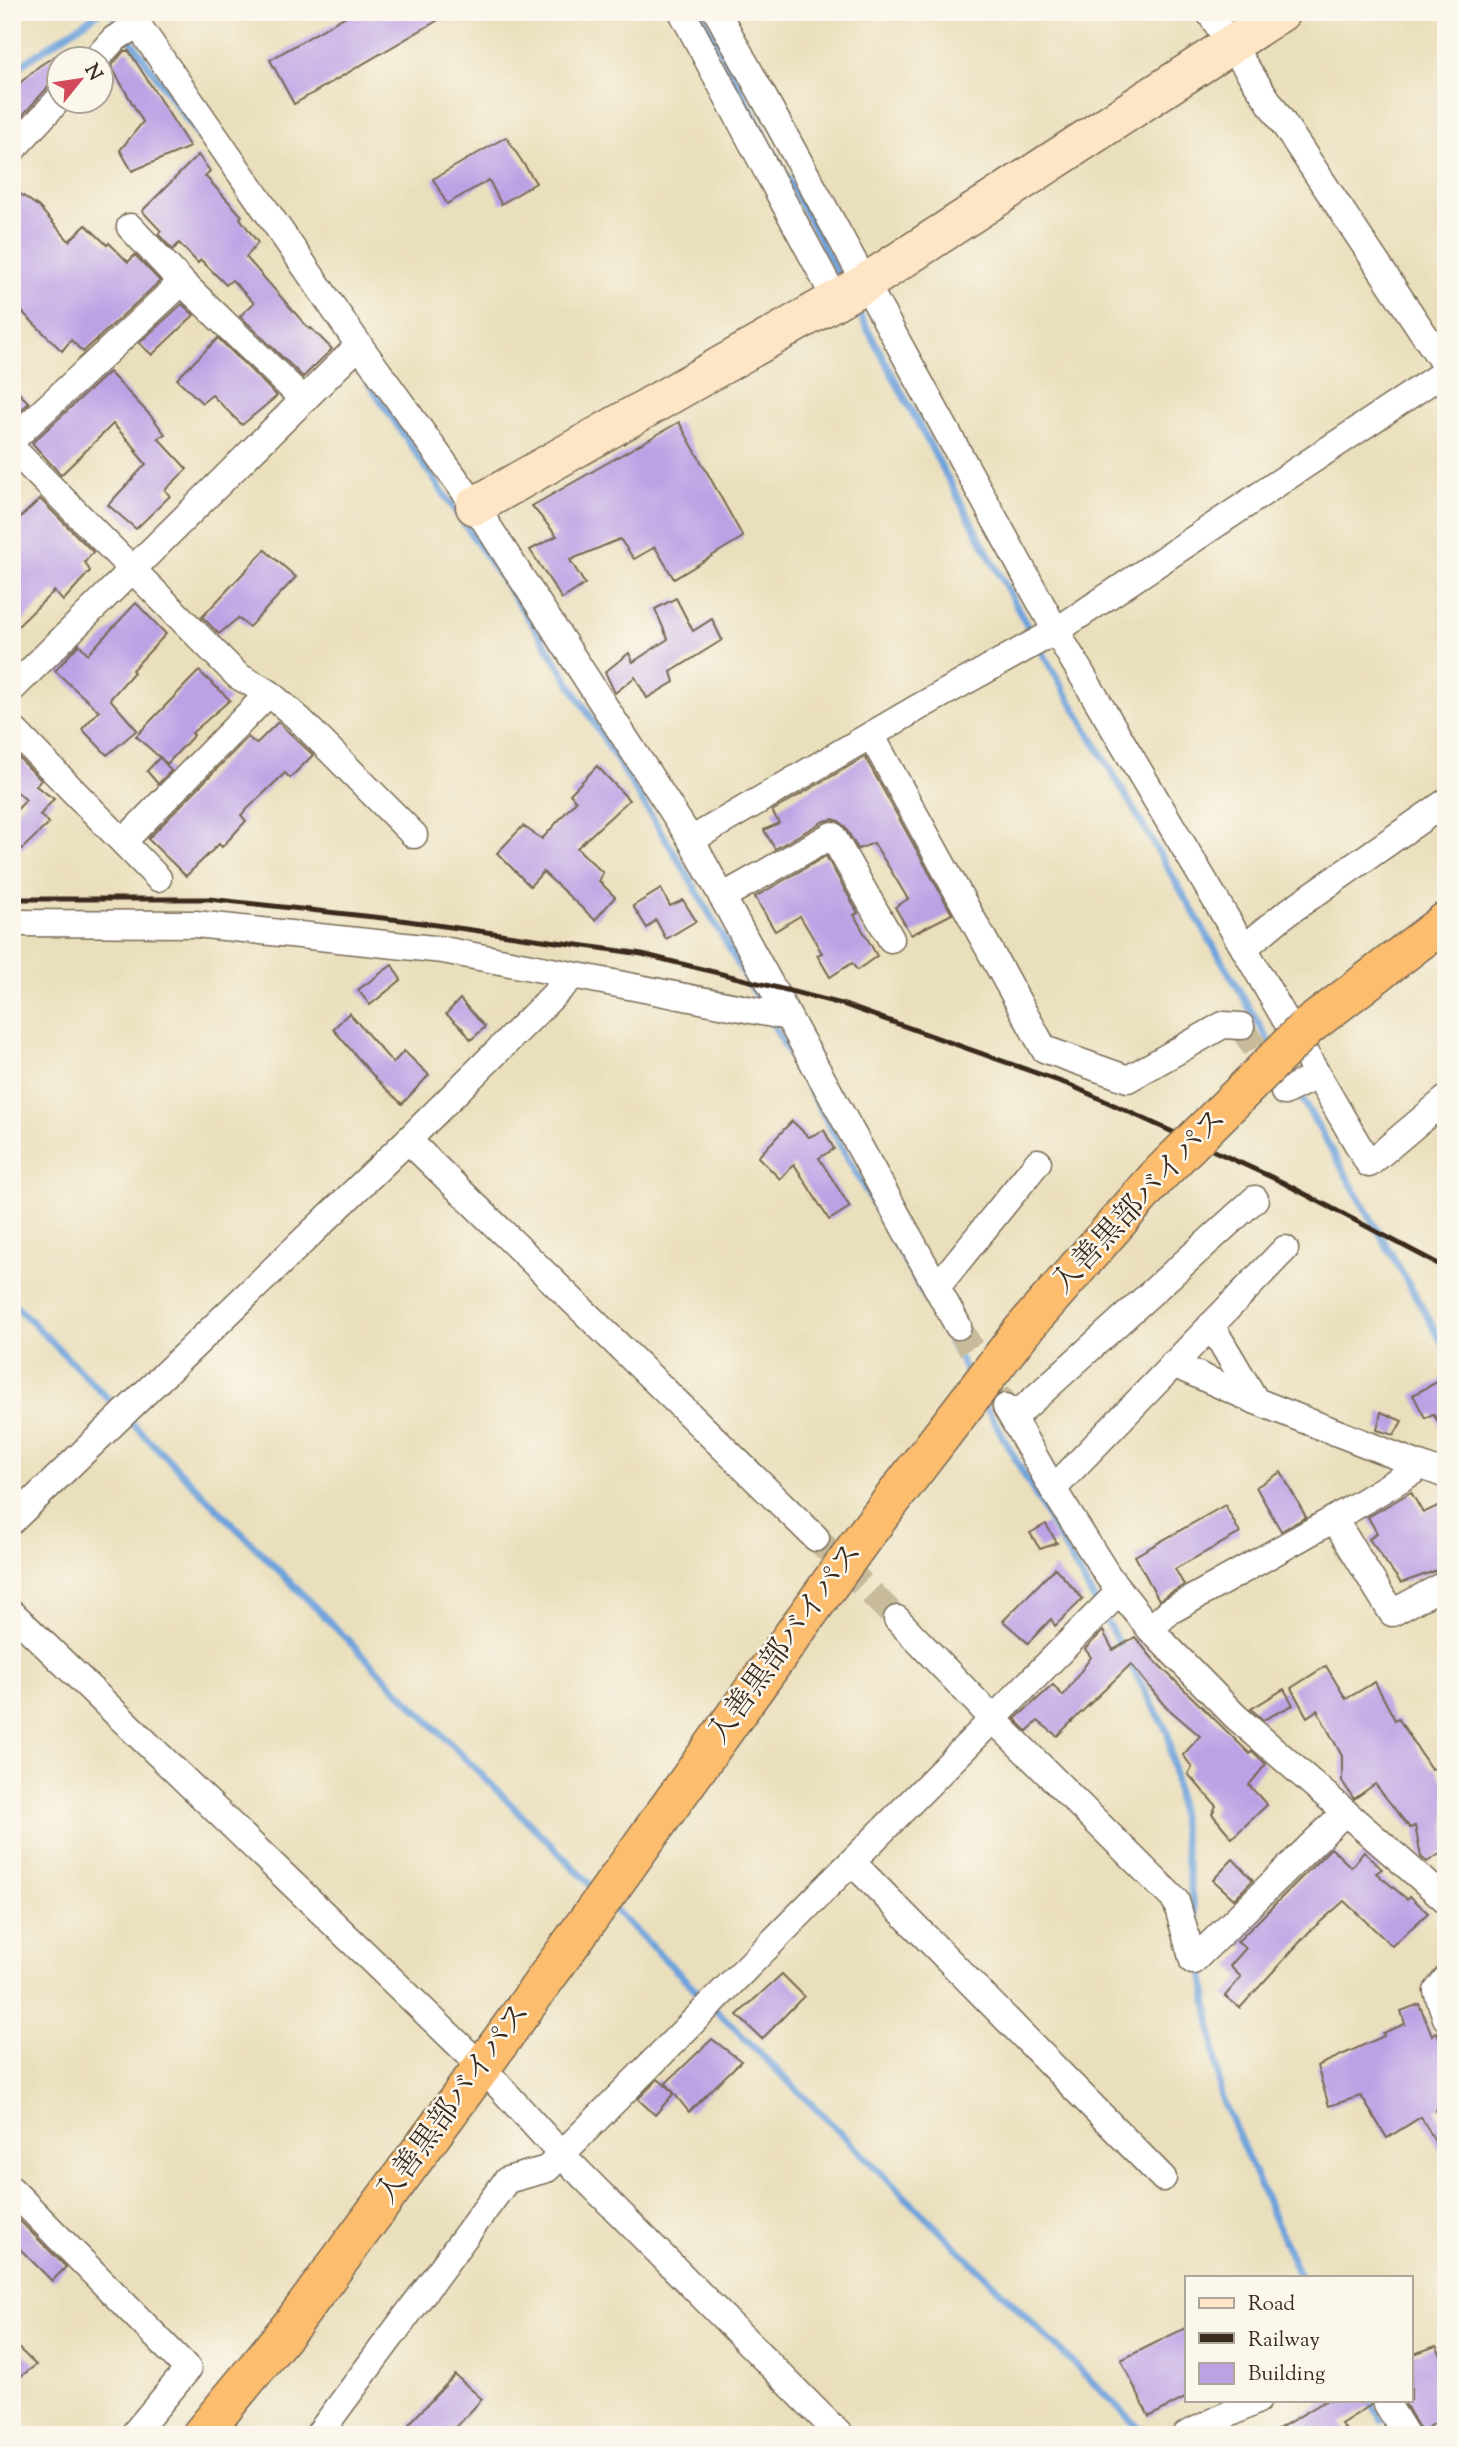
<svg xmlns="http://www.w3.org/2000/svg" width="1458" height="2447" font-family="'Sorts Mill Goudy','Noto Serif JP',serif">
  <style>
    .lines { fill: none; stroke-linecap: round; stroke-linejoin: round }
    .stream { stroke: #6ea2db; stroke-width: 7 }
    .building { fill: #bca1e5 }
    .street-tunnel { stroke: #c7bb9c; stroke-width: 26; stroke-dasharray: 26 13; stroke-linecap: butt }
    .street-casing { stroke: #786955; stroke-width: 29 }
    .secondary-casing { stroke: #786955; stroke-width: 41 }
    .highway-casing { stroke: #786955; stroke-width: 41 }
    .street { stroke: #fff; stroke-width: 26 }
    .secondary { stroke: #fee5c5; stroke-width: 38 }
    .highway { stroke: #fcbd6e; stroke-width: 38 }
    .rail { stroke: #3b2a1e; stroke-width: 5 }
    .highway-bridge-casing { stroke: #786955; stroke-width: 41; stroke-linecap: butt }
    .highway-bridge { stroke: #fcbd6e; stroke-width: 38 }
    .labels { text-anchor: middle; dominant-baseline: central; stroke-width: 5; stroke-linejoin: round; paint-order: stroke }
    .street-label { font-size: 30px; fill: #3b2a1e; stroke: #fbf7ec }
  </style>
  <rect width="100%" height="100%" fill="#fbf7ec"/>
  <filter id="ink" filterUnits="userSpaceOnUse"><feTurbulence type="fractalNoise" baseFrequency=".0143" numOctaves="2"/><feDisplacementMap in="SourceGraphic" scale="14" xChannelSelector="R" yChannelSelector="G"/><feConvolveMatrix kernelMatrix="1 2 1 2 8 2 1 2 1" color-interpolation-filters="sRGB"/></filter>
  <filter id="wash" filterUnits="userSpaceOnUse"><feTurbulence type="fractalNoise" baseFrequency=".00686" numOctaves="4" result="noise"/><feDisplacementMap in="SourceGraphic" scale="28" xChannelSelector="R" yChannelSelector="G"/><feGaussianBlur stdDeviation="1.57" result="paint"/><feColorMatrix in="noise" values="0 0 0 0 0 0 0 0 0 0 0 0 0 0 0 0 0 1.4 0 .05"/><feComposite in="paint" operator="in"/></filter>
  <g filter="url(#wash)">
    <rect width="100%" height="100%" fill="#eadfbc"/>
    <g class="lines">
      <g class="stream">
        <path d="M 111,12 L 199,137"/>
        <path d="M 700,12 L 842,282"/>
        <path d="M 12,71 L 100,12"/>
        <path d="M 853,302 L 1033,637"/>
        <path d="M 353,360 L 543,640 L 684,869 L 762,1006"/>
        <path d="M 1039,647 L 1271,1045"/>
        <path d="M 770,1019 L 971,1379"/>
        <path d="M 1298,1092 L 1446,1349"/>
        <path d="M 12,1302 L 596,1890"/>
        <path d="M 983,1401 L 1097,1605"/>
        <path d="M 1103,1615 L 1168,1733 L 1197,1931"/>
        <path d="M 611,1906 L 1146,2435"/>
        <path d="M 1202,1963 L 1221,2096 L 1300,2277"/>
        <path d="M 1368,2400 L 1382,2420"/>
      </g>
    </g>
    <g id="blocks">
      <g class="building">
        <path d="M 353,12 L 452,12 L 294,104 L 270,60 Z"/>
        <path d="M 124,51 L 129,51 L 190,147 L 132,171 L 120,150 L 143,122 L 111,66 Z"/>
        <path d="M 60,53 L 60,80 L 48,87 L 12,127 L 12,90 L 39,66 Z"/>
        <path d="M 506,137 L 536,183 L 501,204 L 489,180 L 447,204 L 433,179 Z"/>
        <path d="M 198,155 L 210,171 L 205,176 L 242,216 L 240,218 L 258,243 L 246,257 L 309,329 L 311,328 L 332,349 L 303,377 L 240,316 L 254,303 L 232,280 L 226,285 L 201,260 L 198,263 L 179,243 L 173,250 L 158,234 L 161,231 L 142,211 Z"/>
        <path d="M 12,188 L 39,207 L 69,241 L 86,225 L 107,245 L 109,243 L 128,262 L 135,255 L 160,281 L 83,352 L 71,340 L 62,351 L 12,302 Z"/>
        <path d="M 182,304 L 194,315 L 152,355 L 139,343 Z"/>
        <path d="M 218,338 L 277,396 L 242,425 L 212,395 L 202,403 L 177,379 Z"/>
        <path d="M 109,372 L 151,416 L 165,434 L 158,438 L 187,469 L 165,490 L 170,496 L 136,529 L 108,505 L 146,464 L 135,451 L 137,450 L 113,424 L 61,475 L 32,443 Z"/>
        <path d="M 12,386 L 29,403 L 12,418 Z"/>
        <path d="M 679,422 L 743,537 L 674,579 L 655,547 L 634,559 L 620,539 L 570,560 L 585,584 L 562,599 L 530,550 L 557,536 L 532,506 Z"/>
        <path d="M 40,499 L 93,552 L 85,562 L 90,571 L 63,601 L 54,591 L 12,632 L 12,525 Z"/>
        <path d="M 265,550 L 296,577 L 249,627 L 238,618 L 219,634 L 202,617 Z"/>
        <path d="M 676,598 L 693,631 L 712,619 L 722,640 L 671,672 L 674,682 L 647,698 L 635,677 L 615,693 L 605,672 L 629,653 L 633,662 L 668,639 L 655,609 Z"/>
        <path d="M 136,603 L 166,634 L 132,670 L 134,672 L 110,699 L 137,730 L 107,755 L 82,729 L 99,711 L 55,671 L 79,644 L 88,654 Z"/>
        <path d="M 199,671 L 230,700 L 192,733 L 194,735 L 167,764 L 136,736 Z"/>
        <path d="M 278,722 L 313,755 L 290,778 L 285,773 L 241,815 L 246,821 L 222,847 L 219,844 L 186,876 L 148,839 L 248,737 L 256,744 Z"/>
        <path d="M 12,751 L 41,780 L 36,786 L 54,799 L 40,815 L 49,823 L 22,849 L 12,840 L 12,815 L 26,800 L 12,787 Z"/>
        <path d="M 160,757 L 171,771 L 158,784 L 147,771 Z"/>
        <path d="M 865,757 L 952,914 L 911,935 L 895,907 L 908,899 L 874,843 L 858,849 L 845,827 L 839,821 L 833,819 L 824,821 L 775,849 L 764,830 L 779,823 L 772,811 Z"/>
        <path d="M 597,766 L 629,800 L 577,848 L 603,873 L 599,881 L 615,897 L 595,920 L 543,872 L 530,886 L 497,853 L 523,826 L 542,839 L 576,801 L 570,794 Z"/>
        <path d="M 826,856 L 858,913 L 854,915 L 877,956 L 857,970 L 852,963 L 830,977 L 817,955 L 822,953 L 800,916 L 775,931 L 755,897 Z"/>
        <path d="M 661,889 L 670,906 L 683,900 L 696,921 L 666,939 L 656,920 L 647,928 L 633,906 Z"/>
        <path d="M 392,965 L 401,980 L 370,1005 L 358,990 Z"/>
        <path d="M 460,999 L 485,1027 L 471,1040 L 463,1029 L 446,1014 Z"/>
        <path d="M 349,1013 L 393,1063 L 404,1051 L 429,1075 L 402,1104 L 377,1080 L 333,1029 Z"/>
        <path d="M 792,1121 L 809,1137 L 824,1130 L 834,1149 L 819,1158 L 850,1207 L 829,1220 L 794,1164 L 780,1179 L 758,1157 Z"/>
        <path d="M 1446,1377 L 1446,1434 L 1433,1414 L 1425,1418 L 1413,1395 Z"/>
        <path d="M 1381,1412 L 1402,1421 L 1394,1435 L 1377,1430 Z"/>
        <path d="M 1281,1472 L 1306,1517 L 1281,1531 L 1256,1487 Z"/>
        <path d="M 1411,1492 L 1423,1513 L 1446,1502 L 1446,1567 L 1401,1583 L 1369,1539 L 1377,1533 L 1368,1517 Z"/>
        <path d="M 1225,1505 L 1240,1533 L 1175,1569 L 1184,1585 L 1159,1600 L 1135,1556 Z"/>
        <path d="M 1046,1524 L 1057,1543 L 1040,1549 L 1030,1533 Z"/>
        <path d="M 1055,1568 L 1083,1599 L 1055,1626 L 1051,1619 L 1028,1643 L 1003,1621 Z"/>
        <path d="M 1103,1631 L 1113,1650 L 1135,1637 L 1153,1659 L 1250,1754 L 1252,1751 L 1266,1764 L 1249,1785 L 1267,1805 L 1232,1838 L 1212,1814 L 1216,1806 L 1188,1774 L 1192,1767 L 1183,1755 L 1200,1736 L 1164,1705 L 1131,1664 L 1057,1736 L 1038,1721 L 1027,1731 L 1015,1719 L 1053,1685 L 1063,1696 L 1091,1657 L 1085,1649 Z"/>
        <path d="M 1326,1666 L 1346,1699 L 1375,1682 L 1395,1720 L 1398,1718 L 1431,1769 L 1435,1768 L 1446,1783 L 1446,1850 L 1427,1862 L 1421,1857 L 1415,1826 L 1410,1828 L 1375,1784 L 1354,1799 L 1342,1781 L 1342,1756 L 1317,1710 L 1307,1717 L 1291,1688 Z"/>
        <path d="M 1284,1689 L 1293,1705 L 1263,1720 L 1251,1709 Z"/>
        <path d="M 1331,1848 L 1351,1867 L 1364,1852 L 1382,1869 L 1376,1873 L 1407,1899 L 1410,1896 L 1428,1913 L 1392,1946 L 1344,1901 L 1309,1932 L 1240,2008 L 1225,1996 L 1241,1977 L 1230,1966 L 1246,1948 L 1237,1942 Z"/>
        <path d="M 1233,1859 L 1253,1880 L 1234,1899 L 1213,1880 Z"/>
        <path d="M 782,1974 L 804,1996 L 762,2039 L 737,2015 Z"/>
        <path d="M 1419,2004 L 1432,2035 L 1437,2032 L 1446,2056 L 1446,2104 L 1436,2110 L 1446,2144 L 1446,2150 L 1441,2152 L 1421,2117 L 1387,2138 L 1361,2096 L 1329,2106 L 1317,2066 L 1384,2036 L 1383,2033 L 1405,2024 L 1401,2011 Z"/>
        <path d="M 712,2039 L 741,2061 L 689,2112 L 666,2083 Z"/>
        <path d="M 658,2079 L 674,2093 L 655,2115 L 638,2099 Z"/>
        <path d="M 12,2213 L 66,2267 L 52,2281 L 12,2241 Z"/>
        <path d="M 1187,2327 L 1187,2397 L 1149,2417 L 1121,2360 Z"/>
        <path d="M 12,2342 L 36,2365 L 12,2383 Z"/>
        <path d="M 1436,2346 L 1446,2365 L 1446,2416 L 1421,2432 L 1403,2400 L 1411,2400 L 1411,2355 Z"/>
        <path d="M 455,2375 L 482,2399 L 449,2435 L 420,2435 L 409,2424 Z"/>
        <path d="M 1327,2400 L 1372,2400 L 1371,2405 L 1341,2424 L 1350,2435 L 1268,2435 Z"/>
      </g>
    </g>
  </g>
  <g filter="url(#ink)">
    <use href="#blocks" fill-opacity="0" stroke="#786955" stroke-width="2"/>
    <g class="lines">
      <g class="street-tunnel">
        <path d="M 1241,1026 L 1276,1080"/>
        <path d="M 958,1326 L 1006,1407"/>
        <path d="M 816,1538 L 897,1619"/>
      </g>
      <defs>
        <g id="street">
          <path d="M 129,12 L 359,345 L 475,506 L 691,840 L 958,1326"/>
          <path d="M 682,12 L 836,300"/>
          <path d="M 717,12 L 1056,631 L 1244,948"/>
          <path d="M 1209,12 L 1446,367"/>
          <path d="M 95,60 L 114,39 L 137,25"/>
          <path d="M 12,150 L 60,98"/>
          <path d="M 130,227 L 182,282"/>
          <path d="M 12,440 L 182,282 L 304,400"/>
          <path d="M 12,448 L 238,676 L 269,693 L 124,841"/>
          <path d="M 12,689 L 359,345"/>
          <path d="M 269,693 L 299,719 L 414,835"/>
          <path d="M 12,728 L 158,878"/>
          <path d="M 871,735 L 1044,1049 L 1128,1079 L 1223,1025 L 1241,1026"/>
          <path d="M 1446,802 L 1284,915 L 1244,948 L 1369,1164 L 1446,1099"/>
          <path d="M 691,840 L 919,707 L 1056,631 L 1446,371"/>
          <path d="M 722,897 L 832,835 L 891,939"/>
          <path d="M 12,923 L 195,924 L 443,950 L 788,1017"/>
          <path d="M 1284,1092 L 1318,1075"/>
          <path d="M 408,1140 L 816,1538"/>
          <path d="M 937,1287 L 1038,1162"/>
          <path d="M 1211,1325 L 1256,1401 L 1422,1466"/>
          <path d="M 1173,1364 L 1256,1401"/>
          <path d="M 1006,1407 L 1053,1489 L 1108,1576 L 1150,1629 L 1235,1716 L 1446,1900"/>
          <path d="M 1013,1418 L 1255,1199"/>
          <path d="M 1053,1489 L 1285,1249"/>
          <path d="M 1334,1519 L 1422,1466 L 1446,1475"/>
          <path d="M 12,1521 L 408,1140 L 572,977"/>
          <path d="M 12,1613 L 482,2067 L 561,2154 L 840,2435"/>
          <path d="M 897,1619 L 994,1720 L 1176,1901 L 1193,1961 L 1345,1812"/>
          <path d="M 1150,1629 L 1170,1611 L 1334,1519 L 1392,1613 L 1446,1584"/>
          <path d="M 852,1862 L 1163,2178"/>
          <path d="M 1446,1979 L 1437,1991 L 1446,2018"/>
          <path d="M 12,2190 L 188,2369 L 133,2435"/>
          <path d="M 1387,2404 L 1406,2435"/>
          <path d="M 318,2435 L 507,2180 L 547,2169 L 1119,1592"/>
          <path d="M 1186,2435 L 1258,2400"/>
        </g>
        <path id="secondary" d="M 475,506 L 864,284 L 1281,12"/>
        <g id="highway">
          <path d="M 1307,1027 L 1446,921"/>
          <path d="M 201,2435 L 294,2322 L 482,2067 L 862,1539 L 1021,1332 L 1158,1176"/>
        </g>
      </defs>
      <use href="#street" class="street-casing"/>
      <use href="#secondary" class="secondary-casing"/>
      <use href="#highway" class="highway-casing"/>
      <use href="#street" class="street"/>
      <use href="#secondary" class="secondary"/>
      <use href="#highway" class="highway"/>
      <path class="rail" d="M 12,899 L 209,899 L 401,920 L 642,954 L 842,1004 L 1070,1085 L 1280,1181 L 1446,1268"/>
      <defs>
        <path id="highway-bridge" d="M 1158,1176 L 1307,1027"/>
      </defs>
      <use href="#highway-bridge" class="highway-bridge-casing"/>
      <use href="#highway-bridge" class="highway-bridge"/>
    </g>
  </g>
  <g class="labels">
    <g class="street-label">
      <text transform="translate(1140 1202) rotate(-47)">入善黒部バイパス</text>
      <text transform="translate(786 1644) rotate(-54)">入善黒部バイパス</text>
      <text transform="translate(454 2104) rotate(-54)">入善黒部バイパス</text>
    </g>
  </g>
  <rect width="1458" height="2447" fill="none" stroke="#fbf7ec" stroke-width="42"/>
  <rect x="1185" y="2276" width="228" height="126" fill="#fbf7ec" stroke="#aea59a" stroke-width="2"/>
  <rect x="1199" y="2298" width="35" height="10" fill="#fee5c5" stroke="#aea59a" stroke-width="2"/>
  <text x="1248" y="2310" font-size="21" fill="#3b2a1e">Road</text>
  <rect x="1199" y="2333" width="35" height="10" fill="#3b2a1e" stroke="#aea59a" stroke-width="2"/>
  <text x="1248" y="2346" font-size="21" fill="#3b2a1e">Railway</text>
  <rect x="1199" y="2363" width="35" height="21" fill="#bca1e5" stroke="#aea59a" stroke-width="2"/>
  <text x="1248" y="2380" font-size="21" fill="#3b2a1e">Building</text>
  <g transform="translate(80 80) rotate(60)"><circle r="33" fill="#fbf7ec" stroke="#aea59a" stroke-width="2"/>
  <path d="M0-5L12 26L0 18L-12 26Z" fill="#d1495b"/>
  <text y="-10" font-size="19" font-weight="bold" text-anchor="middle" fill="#3b2a1e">N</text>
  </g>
</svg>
